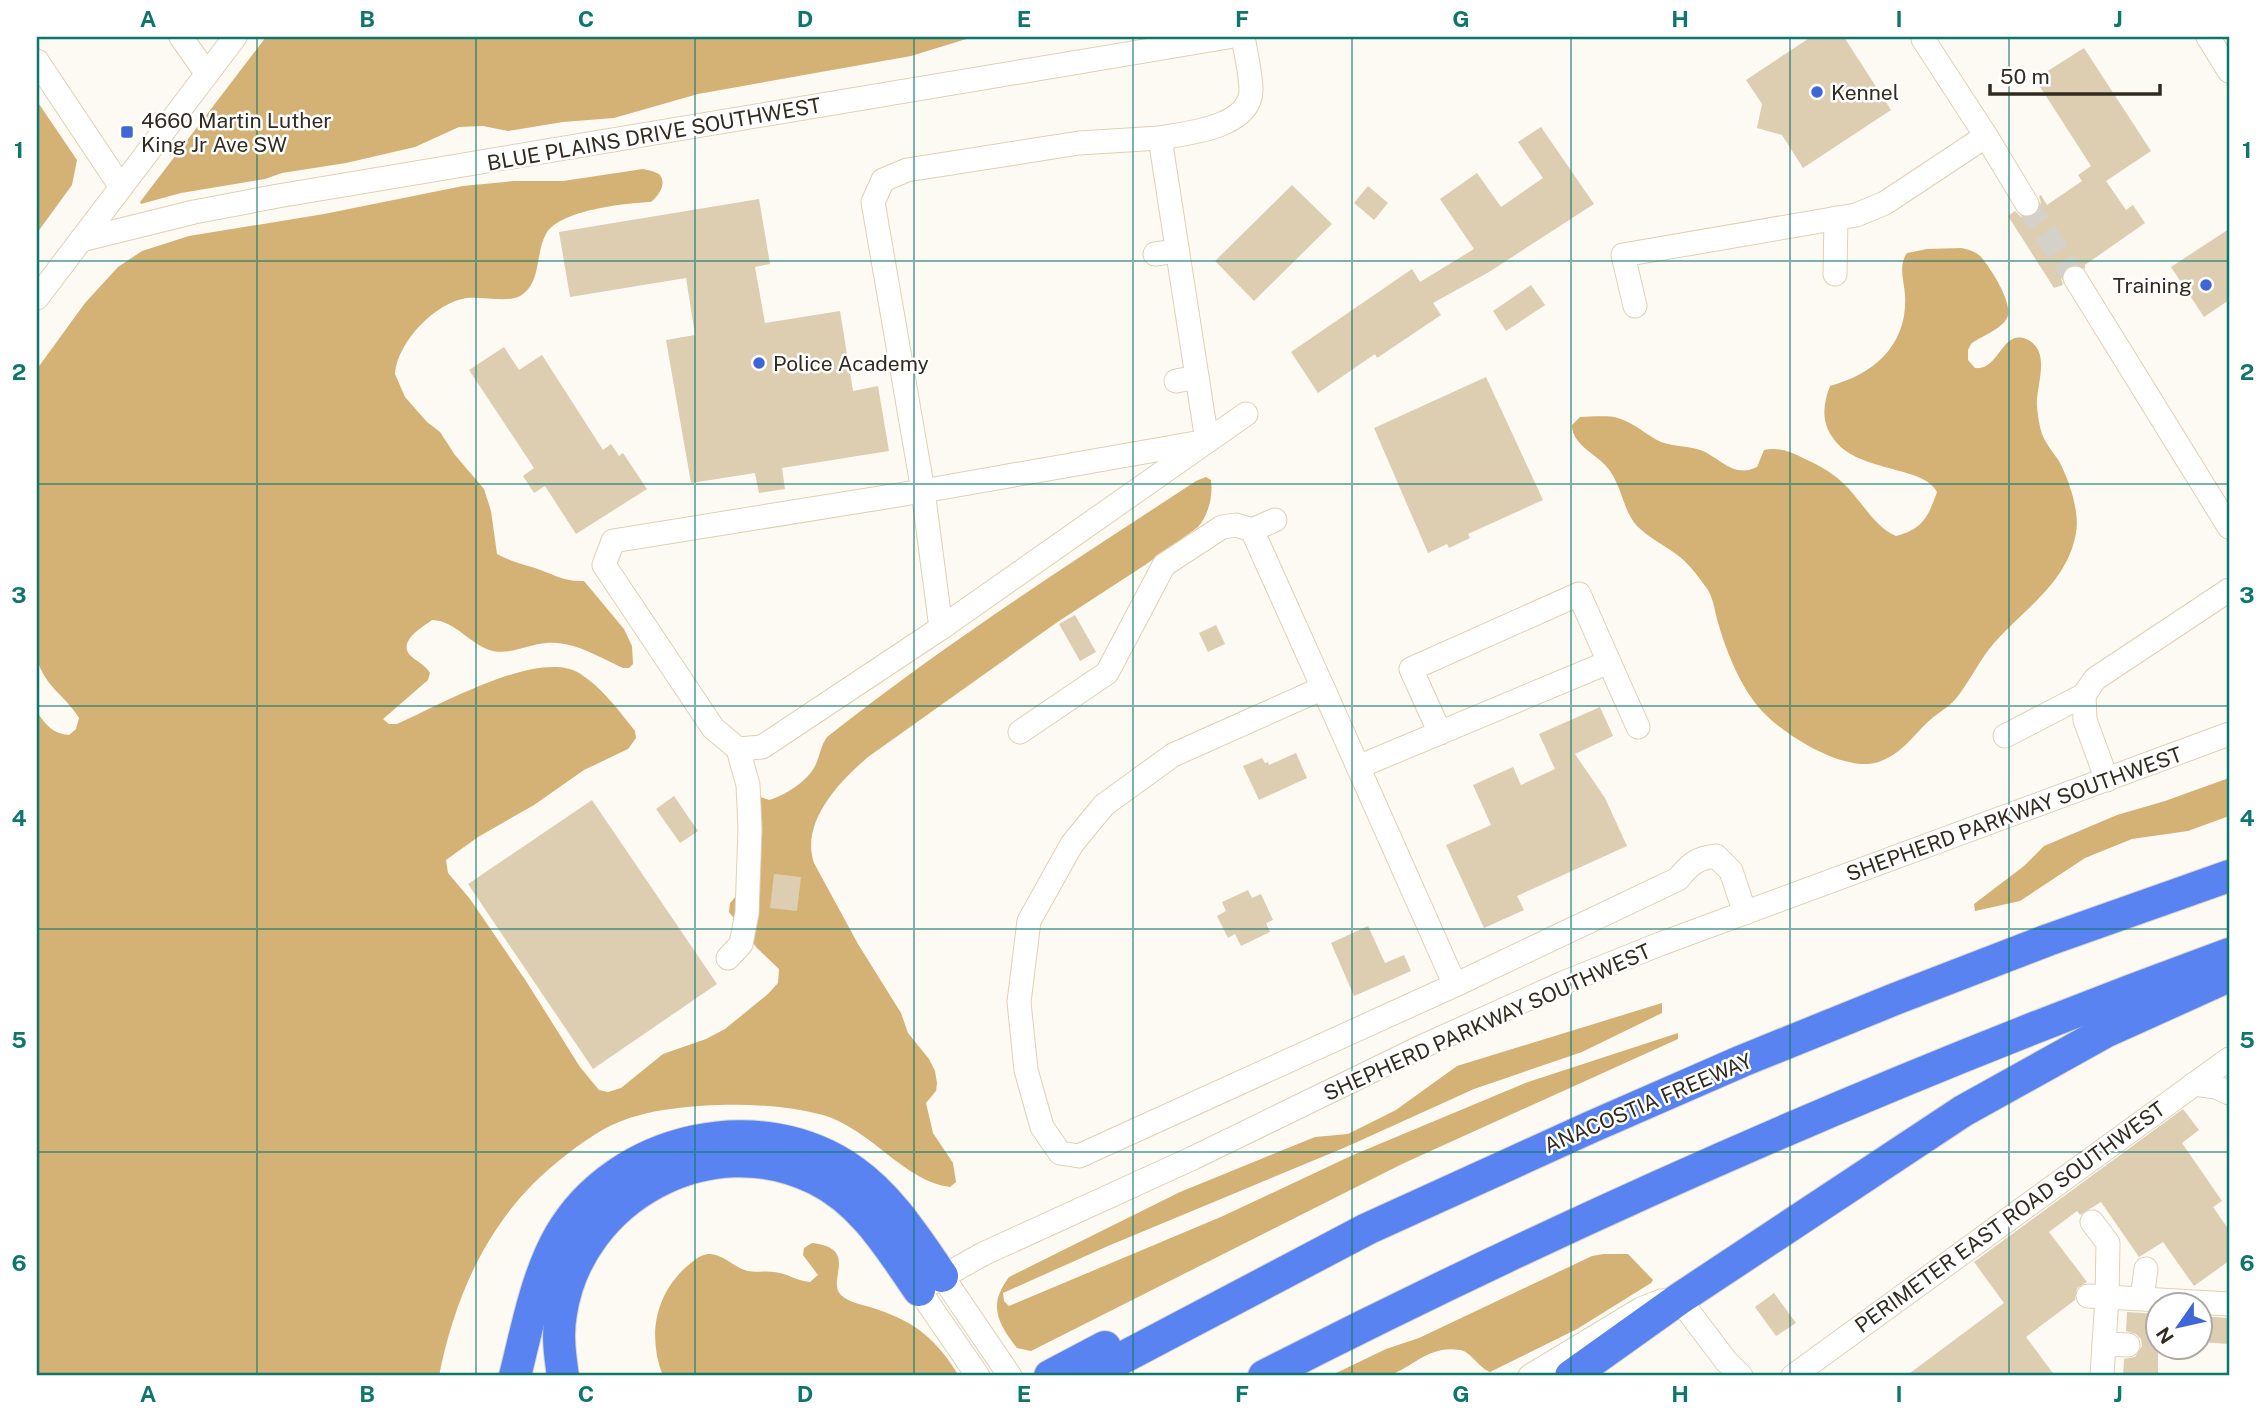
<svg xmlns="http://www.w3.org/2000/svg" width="2266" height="1413" font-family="'Public Sans',sans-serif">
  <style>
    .forest { fill: #d4b174 }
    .building { fill: #ddcdb1 }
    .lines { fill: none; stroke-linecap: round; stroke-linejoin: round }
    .minor-tunnel { stroke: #d4d1ca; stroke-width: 23; stroke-dasharray: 23 11; stroke-linecap: butt }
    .minor-casing { stroke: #e0d0b4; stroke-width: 25 }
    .highway-casing { stroke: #d6d5d2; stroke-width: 34 }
    .minor { stroke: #fff; stroke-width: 23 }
    .highway { stroke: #5983f1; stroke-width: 32 }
    .grid { fill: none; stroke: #0f766e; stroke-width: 2; stroke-opacity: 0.55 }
    .poi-dot { fill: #3e66d7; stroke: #fff; stroke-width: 2.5 }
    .labels { text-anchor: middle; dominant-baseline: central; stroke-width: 5; stroke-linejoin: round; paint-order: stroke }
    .poi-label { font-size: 21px; fill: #312b20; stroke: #fff; text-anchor: start }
    .street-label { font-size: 21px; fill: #312b20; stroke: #fff }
    .neatline { fill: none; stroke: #0f766e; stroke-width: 2.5 }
    .grid-label { font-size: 23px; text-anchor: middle; font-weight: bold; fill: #0f766e }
  </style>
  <rect width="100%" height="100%" fill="#fdfaf4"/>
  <g class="forest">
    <path d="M 266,37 L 973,37 L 911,56 L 698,94 L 614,118 L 563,122 L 508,131 L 483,126 L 459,127 L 415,147 L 346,163 L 282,173 L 265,179 L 181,193 L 141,204 L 140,202 Z"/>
    <path d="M 37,101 L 77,160 L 72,185 L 37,233 Z"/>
    <path d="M 643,169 C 648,170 657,172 660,175 C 667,185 658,196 651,202 C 626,203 559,210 546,234 C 535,253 542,283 520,296 C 508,303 482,296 467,298 C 436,302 397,342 395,374 L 405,397 L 427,422 L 440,432 L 455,455 L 484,489 L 491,511 L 497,554 C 510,561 522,564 535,568 C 553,574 564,582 584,581 L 624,629 L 632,646 L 633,664 L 629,668 L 623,668 C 598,657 575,641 547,643 C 529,644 510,655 493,651 C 469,645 457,621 432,620 C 423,627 399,640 409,654 C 415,661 425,664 430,673 L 428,680 L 383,719 L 389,724 L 397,724 C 437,707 538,648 579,673 C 602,687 618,710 635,731 L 636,738 L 628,749 L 584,770 L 534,805 L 478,837 L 446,860 L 448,873 L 470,899 L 526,981 L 580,1067 L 599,1090 L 608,1092 L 621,1088 L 663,1054 L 706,1039 L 725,1029 L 768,994 L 778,983 L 779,969 L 757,948 L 729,912 L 730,903 L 737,895 L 758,796 L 769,800 C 784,796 806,782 814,768 C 820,757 820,747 827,737 C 944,644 1071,563 1196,481 L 1206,477 L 1211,480 C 1213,496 1209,514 1198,527 L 1145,565 L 1059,621 L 868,757 C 840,781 800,822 814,863 L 858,944 L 901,1013 L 908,1033 L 929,1059 L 935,1071 L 937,1083 L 936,1091 L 926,1103 L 933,1133 L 953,1163 L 956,1182 L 950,1187 C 905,1182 871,1129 823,1115 C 789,1106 753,1104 718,1105 C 685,1106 648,1110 619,1122 C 597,1131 579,1145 561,1159 C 491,1214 456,1291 439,1376 L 37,1376 L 37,974 L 39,958 L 37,939 L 37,712 C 46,725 53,734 69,735 L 76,729 L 79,718 C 65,695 45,687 37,659 L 37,369 L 85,303 L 118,267 L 142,251 L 189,236 L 324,214 L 463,186 L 514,181 L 563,181 Z"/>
    <path d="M 1962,248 C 1969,250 1976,251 1982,258 C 1991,269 2014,304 2007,318 C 2002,329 1981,336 1971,344 L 1968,350 L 1968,360 L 1975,368 C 1999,371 2002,329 2026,339 C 2053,350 2035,387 2037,407 C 2038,416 2039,425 2042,434 C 2046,444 2053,452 2059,461 C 2069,480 2080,512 2076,533 C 2067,583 2025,608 1994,643 C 1980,659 1971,679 1958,696 C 1951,706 1939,712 1930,720 C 1912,736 1904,752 1881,761 C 1849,775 1789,738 1766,715 C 1743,693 1728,656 1719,626 C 1715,614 1714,600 1708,590 C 1700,579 1691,566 1680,557 C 1666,546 1650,539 1637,526 C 1622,510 1622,482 1605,465 C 1594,453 1572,444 1572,425 L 1580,417 C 1592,417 1606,415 1618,418 C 1635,423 1646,435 1661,442 C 1674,447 1692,446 1703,451 C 1722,460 1734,478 1757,467 L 1764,450 C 1777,447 1789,451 1801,457 C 1816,464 1830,471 1842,482 C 1861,499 1873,526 1896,536 C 1923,529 1928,517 1937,492 C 1924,465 1856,473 1833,438 C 1821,422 1823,404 1830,386 C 1875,374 1908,344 1905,295 C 1904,280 1898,266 1907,253 L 1927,249 Z"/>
    <path d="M 2229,778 L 2229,816 L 2188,831 L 2132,839 L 2085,858 L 2020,901 L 1975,911 L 1974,904 L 2024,866 L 2044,846 L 2117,815 L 2165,801 Z"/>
    <path d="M 1662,1003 L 1662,1013 L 1582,1052 L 1474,1089 L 1346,1147 L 1108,1246 L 1003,1293 L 1004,1301 L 1009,1306 L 1223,1216 L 1353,1155 L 1528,1082 L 1678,1033 L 1678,1039 L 1402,1164 L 1031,1351 L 1017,1348 C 997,1322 988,1305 1009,1277 L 1180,1192 L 1315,1137 L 1348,1134 L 1396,1110 L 1457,1066 Z"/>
    <path d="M 812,1243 C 860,1248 826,1281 841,1295 C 849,1303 865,1305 876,1309 C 916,1322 937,1340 959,1376 L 663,1376 C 648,1338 654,1297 685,1268 C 692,1262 699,1255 708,1254 C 720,1253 731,1264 742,1269 C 752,1274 763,1270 774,1272 C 786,1273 797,1281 810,1282 L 818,1275 L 803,1255 L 804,1248 Z"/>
    <path d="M 1604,1254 L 1628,1254 L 1653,1280 L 1651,1283 L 1577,1329 L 1490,1372 C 1478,1367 1470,1351 1460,1350 C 1429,1345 1415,1366 1390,1375 C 1376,1380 1346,1376 1330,1376 L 1386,1349 L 1419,1338 L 1592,1256 Z"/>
  </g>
  <g class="building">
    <path d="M 1811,37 L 1844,37 L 1891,110 L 1803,168 L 1782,135 L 1757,128 L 1762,104 L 1746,80 Z"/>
    <path d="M 2084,48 L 2151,151 L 2106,181 L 2126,210 L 2133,205 L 2145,223 L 2085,265 L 2085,269 L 2075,264 L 2067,267 L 2061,278 L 2063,285 L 2054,288 L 2008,216 L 2015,211 L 2021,217 L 2034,216 L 2040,210 L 2041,203 L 2039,196 L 2041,195 L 2047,205 L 2082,181 L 2078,175 L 2091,166 L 2035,79 Z"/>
    <path d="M 1541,127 L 1594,204 L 1489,272 L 1433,303 L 1441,315 L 1377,358 L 1375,354 L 1318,393 L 1291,352 L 1412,269 L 1420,282 L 1474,249 L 1440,199 L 1477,173 L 1501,207 L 1543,178 L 1518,142 Z"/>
    <path d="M 1292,185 L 1332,224 L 1254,301 L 1215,261 Z"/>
    <path d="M 1368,186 L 1388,203 L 1374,220 L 1354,203 Z"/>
    <path d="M 759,199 L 770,264 L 755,267 L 765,323 L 840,311 L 853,391 L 878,386 L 889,451 L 782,468 L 785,489 L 759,493 L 755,473 L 691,483 L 666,340 L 695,335 L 686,278 L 570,297 L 559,232 Z"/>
    <path d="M 2229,229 L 2229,300 L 2204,317 L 2171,267 Z"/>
    <path d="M 1531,285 L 1545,305 L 1506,331 L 1493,311 Z"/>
    <path d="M 504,347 L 519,370 L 542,355 L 603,450 L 611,444 L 619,456 L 623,453 L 647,489 L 576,534 L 545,486 L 534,493 L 523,476 L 534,468 L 469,370 Z"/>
    <path d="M 1486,377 L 1543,500 L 1468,534 L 1470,538 L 1449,548 L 1447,544 L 1428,553 L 1374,428 Z"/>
    <path d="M 1075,615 L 1096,652 L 1080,661 L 1059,624 Z"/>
    <path d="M 1216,625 L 1225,644 L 1208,652 L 1199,633 Z"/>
    <path d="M 1600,707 L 1613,736 L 1575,754 L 1605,798 L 1627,846 L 1517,896 L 1524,910 L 1484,928 L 1446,845 L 1491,825 L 1473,785 L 1513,767 L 1521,785 L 1555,769 L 1539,734 Z"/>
    <path d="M 1296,753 L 1307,778 L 1259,800 L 1243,766 L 1262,758 L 1265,763 L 1268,762 L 1269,765 Z"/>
    <path d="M 674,796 L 698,831 L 680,843 L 656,809 Z"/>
    <path d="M 592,800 L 717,984 L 593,1069 L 468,884 Z"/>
    <path d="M 774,874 L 801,877 L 797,911 L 770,908 Z"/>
    <path d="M 1248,890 L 1252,898 L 1261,894 L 1273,920 L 1266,923 L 1270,932 L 1241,946 L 1235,934 L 1228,938 L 1217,916 L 1226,911 L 1222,902 Z"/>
    <path d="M 1368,926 L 1385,963 L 1404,955 L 1411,971 L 1354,996 L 1331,943 Z"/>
    <path d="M 2183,1109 L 2199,1130 L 2182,1143 L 2222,1201 L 2213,1207 L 2229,1230 L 2229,1261 L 2194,1286 L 2163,1242 L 2139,1257 L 2101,1202 L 2080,1215 L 2077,1211 L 2049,1232 L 2087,1282 L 2077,1288 L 2075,1300 L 2026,1337 L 2055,1376 L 1906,1376 L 2004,1303 L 1974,1262 Z"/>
    <path d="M 1774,1293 L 1796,1323 L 1776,1336 L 1755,1307 Z"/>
    <path d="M 2127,1312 L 2158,1314 L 2158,1376 L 2123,1376 L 2124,1359 L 2135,1357 L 2142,1346 L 2141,1339 L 2136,1334 L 2126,1331 Z"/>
    <path d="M 2200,1316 L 2229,1318 L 2229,1344 L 2200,1342 Z"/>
  </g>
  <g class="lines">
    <path class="minor-tunnel" d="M 2027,204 L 2075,278"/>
    <defs>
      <g id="minor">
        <path d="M 181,37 L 207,74"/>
        <path d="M 2208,37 L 2229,71"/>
        <path d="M 37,61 L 121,187"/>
        <path d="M 1986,136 L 2027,204"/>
        <path d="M 81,240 L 194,212 L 278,196 L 1228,37"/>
        <path d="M 1155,254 L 1177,251"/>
        <path d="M 1835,274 L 1836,218"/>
        <path d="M 2075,278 L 2229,527"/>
        <path d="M 37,298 L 235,37"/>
        <path d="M 1635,306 L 1623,255 L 1856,215 L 1885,203 L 1986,136 L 1923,39"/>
        <path d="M 1176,381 L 1197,377"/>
        <path d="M 1207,441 L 923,491 L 613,541 L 604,565 L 713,728 L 738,749 L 762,747 L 941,628 L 1246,414"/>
        <path d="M 1207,441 L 1160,138 C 1187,133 1249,128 1251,91 C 1251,74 1246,54 1243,37"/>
        <path d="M 1252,530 L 1275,520"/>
        <path d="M 941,628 L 923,491 L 873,202 L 883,180 L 907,170 L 1079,143 L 1160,138"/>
        <path d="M 2084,695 L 2085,720 L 2107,780"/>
        <path d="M 1020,732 L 1107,673 L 1164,565 L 1222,527 L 1236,525 L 1252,530 L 1323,688"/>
        <path d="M 1440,733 L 1411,669 L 1579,594 L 1609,662"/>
        <path d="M 2005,736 L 2084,695 L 2095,679 L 2229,590"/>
        <path d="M 1358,767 L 1609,662 L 1638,727"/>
        <path d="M 728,958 L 741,944 L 747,913 L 750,829 L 748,785 L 738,749"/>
        <path d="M 1455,985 L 1323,688 L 1173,755 L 1104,805 L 1072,844 L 1029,921 L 1019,1002 L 1026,1070 L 1042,1127 L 1060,1153 L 1079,1156 L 1455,985 L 1678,879 C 1690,864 1697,858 1716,856 L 1731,871 L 1745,913"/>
        <path d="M 2194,1084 L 2216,1087 L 2229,1093"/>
        <path d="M 942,1276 L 1010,1376"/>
        <path d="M 2088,1296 L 2107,1297 L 2108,1243 L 2092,1222"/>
        <path d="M 2142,1298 L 2146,1269"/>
        <path d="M 2104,1344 L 2128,1345"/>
        <path d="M 978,1376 L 919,1290 L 983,1254 L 1193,1158 L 1419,1048 L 1563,983 L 1660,944 L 2229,734"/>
        <path d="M 1530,1376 L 1641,1309 L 1661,1301 L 1679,1299 L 1726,1361 L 1741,1376"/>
        <path d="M 1793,1376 L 2229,1059"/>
        <path d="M 2102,1376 L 2107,1297 L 2229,1304"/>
      </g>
      <g id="highway">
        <path d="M 515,1376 C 527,1329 536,1277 560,1235 C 617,1137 761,1105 853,1171 C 891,1198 916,1239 942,1276"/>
        <path d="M 563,1376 C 560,1356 557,1334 561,1313 C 579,1197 710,1126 816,1179 C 863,1202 890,1248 919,1290"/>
        <path d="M 1050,1376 L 1105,1347"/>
        <path d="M 1088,1376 L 1367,1229 L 1591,1127 L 1742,1061 L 1895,999 L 2048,940 L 2229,876"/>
        <path d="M 1264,1376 C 1577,1216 1898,1075 2229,954"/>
        <path d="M 1571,1376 L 1679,1299 L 1963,1111 L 2105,1032 L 2229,976"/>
      </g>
    </defs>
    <use href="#minor" class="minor-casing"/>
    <use href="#highway" class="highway-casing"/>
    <use href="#minor" class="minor"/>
    <use href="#highway" class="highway"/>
  </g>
  <path class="grid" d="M 257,37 L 257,1376M 476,37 L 476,1376M 695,37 L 695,1376M 914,37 L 914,1376M 1133,37 L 1133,1376M 1352,37 L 1352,1376M 1571,37 L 1571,1376M 1790,37 L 1790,1376M 2009,37 L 2009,1376M 37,261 L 2229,261M 37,484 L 2229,484M 37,706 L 2229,706M 37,929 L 2229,929M 37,1152 L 2229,1152"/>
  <g class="poi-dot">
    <circle cx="1817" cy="92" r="7"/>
    <rect x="120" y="125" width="14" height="14" rx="3.5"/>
    <circle cx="2206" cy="285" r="7"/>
    <circle cx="759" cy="363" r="7"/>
  </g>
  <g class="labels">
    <g class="poi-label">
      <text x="1831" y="92">Kennel</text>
      <text x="141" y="120">4660 Martin Luther<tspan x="141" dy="24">King Jr Ave SW</tspan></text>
      <text x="2192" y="285" text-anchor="end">Training</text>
      <text x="773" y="363">Police Academy</text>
    </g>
    <g class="street-label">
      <text transform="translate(654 134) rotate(-10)">BLUE PLAINS DRIVE SOUTHWEST</text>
      <text transform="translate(2014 814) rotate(-20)">SHEPHERD PARKWAY SOUTHWEST</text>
      <text transform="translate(1487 1022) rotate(-24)">SHEPHERD PARKWAY SOUTHWEST</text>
      <text transform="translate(1648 1103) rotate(-23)">ANACOSTIA FREEWAY</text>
      <text transform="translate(2010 1217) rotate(-36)">PERIMETER EAST ROAD SOUTHWEST</text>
    </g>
  </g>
  <rect width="2266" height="1413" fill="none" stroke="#ffffff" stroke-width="77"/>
  <g transform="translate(2179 1326) rotate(236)"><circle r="33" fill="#ffffff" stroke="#adaaa6" stroke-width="2"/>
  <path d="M0-5L12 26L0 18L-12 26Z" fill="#3e66d7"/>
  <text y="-10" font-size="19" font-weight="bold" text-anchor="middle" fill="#312b20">N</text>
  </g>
  <path d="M1990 84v10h170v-10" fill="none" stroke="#312b20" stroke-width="3.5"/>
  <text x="2000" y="84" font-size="21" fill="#312b20" stroke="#ffffff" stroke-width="5" paint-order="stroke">50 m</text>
  <rect x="38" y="38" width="2190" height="1336" class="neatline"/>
  <g class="grid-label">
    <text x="148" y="27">A</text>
    <text x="367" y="27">B</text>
    <text x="586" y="27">C</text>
    <text x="805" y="27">D</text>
    <text x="1024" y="27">E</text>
    <text x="1242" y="27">F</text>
    <text x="1461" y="27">G</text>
    <text x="1680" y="27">H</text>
    <text x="1899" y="27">I</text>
    <text x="2118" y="27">J</text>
    <text x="19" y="158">1</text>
    <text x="2247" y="158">1</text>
    <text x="19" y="380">2</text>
    <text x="2247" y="380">2</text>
    <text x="19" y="603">3</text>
    <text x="2247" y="603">3</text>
    <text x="19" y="826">4</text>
    <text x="2247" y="826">4</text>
    <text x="19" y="1048">5</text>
    <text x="2247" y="1048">5</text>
    <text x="19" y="1271">6</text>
    <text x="2247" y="1271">6</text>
    <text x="148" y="1402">A</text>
    <text x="367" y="1402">B</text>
    <text x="586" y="1402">C</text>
    <text x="805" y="1402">D</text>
    <text x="1024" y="1402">E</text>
    <text x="1242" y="1402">F</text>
    <text x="1461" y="1402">G</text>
    <text x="1680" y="1402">H</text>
    <text x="1899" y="1402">I</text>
    <text x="2118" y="1402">J</text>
  </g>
</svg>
